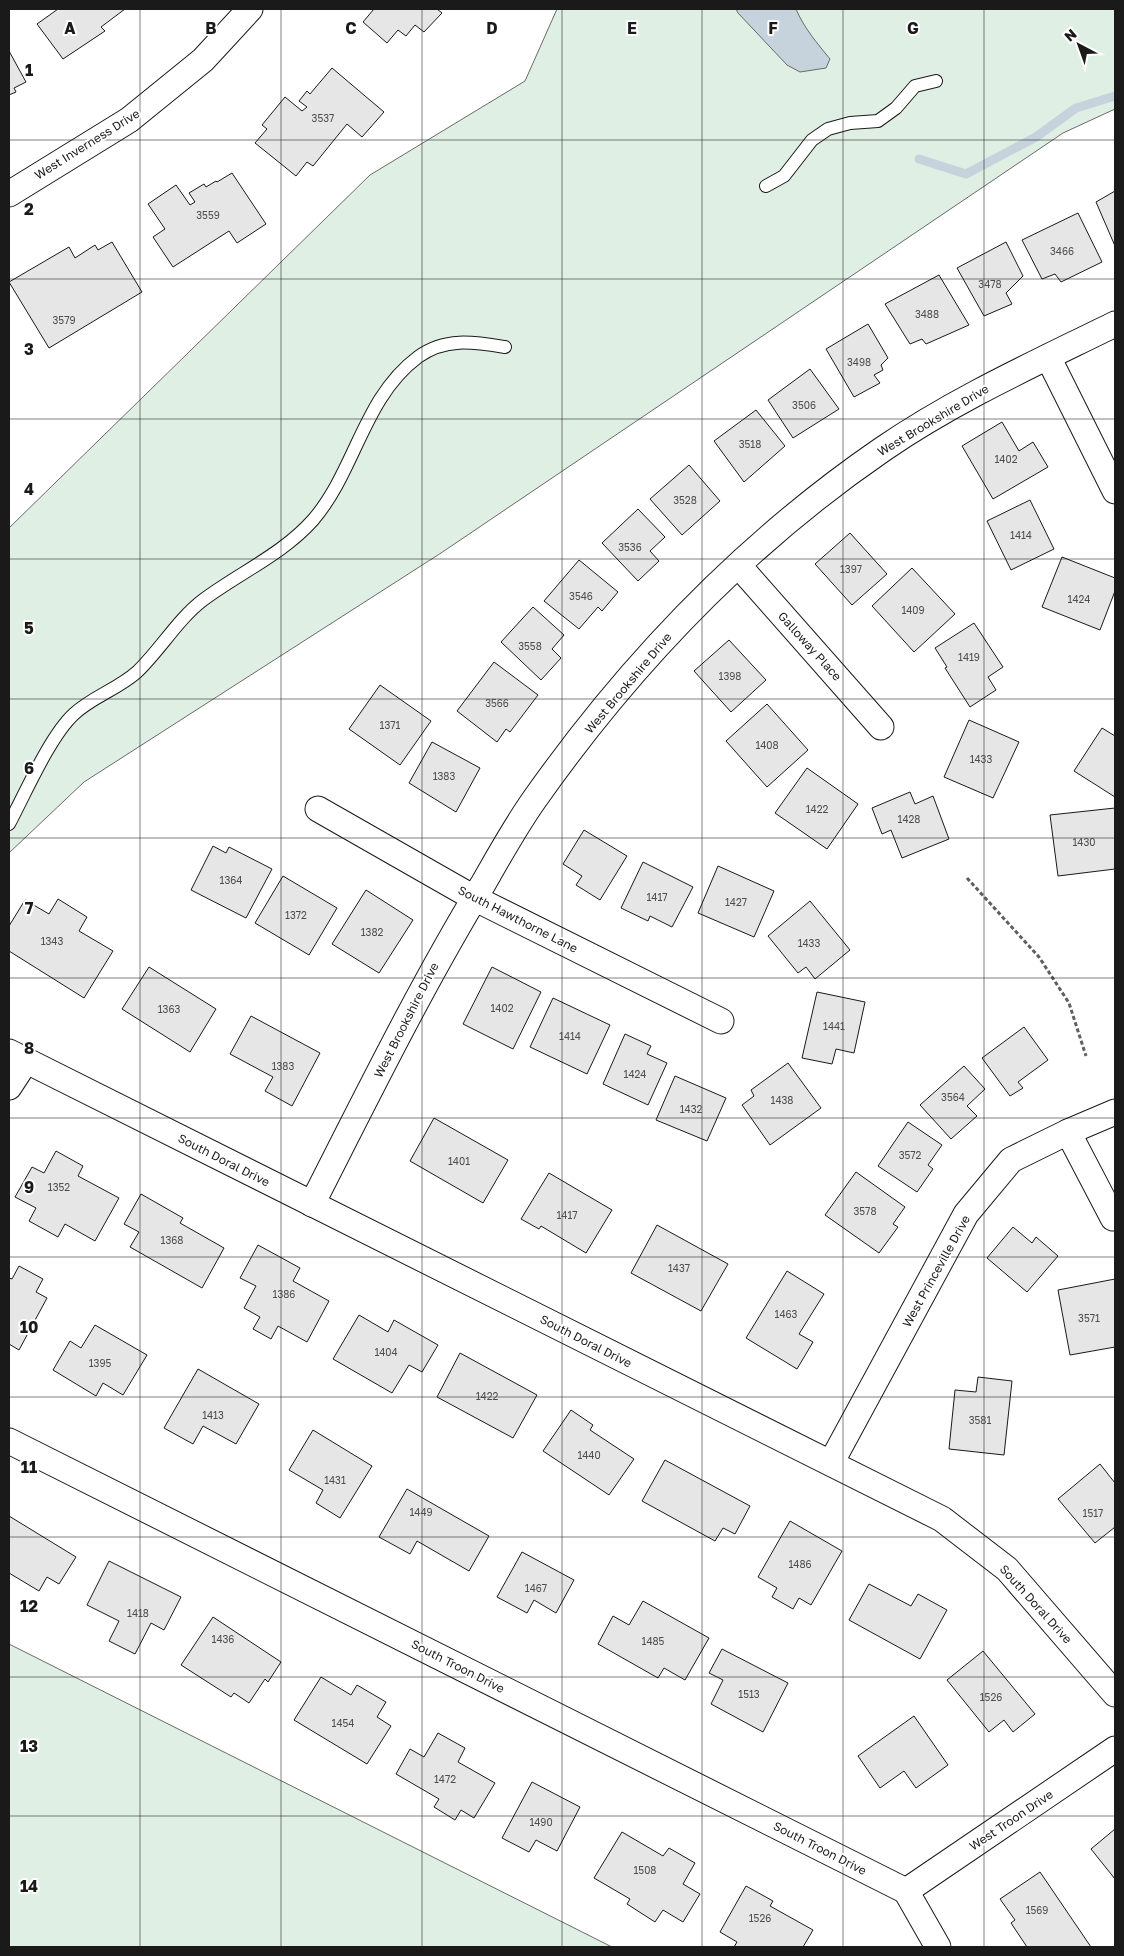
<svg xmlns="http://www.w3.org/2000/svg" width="1124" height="1956" font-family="'Golos Text',sans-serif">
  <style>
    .green { fill: #e0efe3; stroke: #6a6a6a }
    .water { fill: #c6d2dc; stroke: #6a6a6a }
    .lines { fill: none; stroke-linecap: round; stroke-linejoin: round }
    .stream { stroke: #c6d2dc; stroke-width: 9 }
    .building { fill: #e6e6e6; stroke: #1a1a1a }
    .lane-casing { stroke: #1a1a1a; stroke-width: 14 }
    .street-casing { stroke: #1a1a1a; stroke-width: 27 }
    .path { stroke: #5f5f5f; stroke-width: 3; stroke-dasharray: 4 2.5; stroke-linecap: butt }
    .lane { stroke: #fff; stroke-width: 12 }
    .street { stroke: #fff; stroke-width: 25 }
    .grid { fill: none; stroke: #1a1a1a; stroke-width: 1; stroke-opacity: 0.55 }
    .labels { text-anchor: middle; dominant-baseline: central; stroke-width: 4; stroke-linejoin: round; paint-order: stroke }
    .number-label { font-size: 10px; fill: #4d4d4d }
    .street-label { font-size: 12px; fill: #1a1a1a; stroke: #fff }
    .grid-label { font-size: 16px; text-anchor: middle; font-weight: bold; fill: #1a1a1a; stroke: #fff; stroke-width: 4; stroke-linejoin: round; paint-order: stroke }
  </style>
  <rect width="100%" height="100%" fill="#fff"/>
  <g class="green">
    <path d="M 557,9 L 1115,9 L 1115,109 L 1063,133 L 441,553 L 84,782 L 9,853 L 9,528 L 370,175 L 525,81 Z"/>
    <path d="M 9,1644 L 612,1947 L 9,1947 Z"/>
  </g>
  <path class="water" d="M 736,9 L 796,9 C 804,28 817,43 830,59 L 826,68 L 800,72 L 787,65 L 738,13 Z"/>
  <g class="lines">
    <path class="stream" d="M 919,159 L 966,174 L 1036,137 L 1076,108 L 1115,96"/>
  </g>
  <g class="building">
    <path d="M 58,9 L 125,9 L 101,27 L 105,31 L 63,59 L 37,24 Z"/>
    <path d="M 374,9 L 437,9 L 442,13 L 424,32 L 415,25 L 406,36 L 398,30 L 387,43 L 363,22 Z"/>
    <path d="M 9,51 L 26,82 L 14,88 L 16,92 L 9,95 Z"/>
    <path d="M 332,68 L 384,112 L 362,137 L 347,124 L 313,166 L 307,162 L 296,176 L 255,143 L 267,129 L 262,125 L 285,97 L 302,111 L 307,107 L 299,101 L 307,91 L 310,94 Z"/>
    <path d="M 232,173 L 266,224 L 237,243 L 229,231 L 173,267 L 153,237 L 165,229 L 148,204 L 176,185 L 190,205 L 195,202 L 189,193 L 204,184 L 206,187 L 216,181 L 217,182 Z"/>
    <path d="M 1115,191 L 1115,246 L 1096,202 Z"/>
    <path d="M 1078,213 L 1102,262 L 1061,282 L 1055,274 L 1042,279 L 1022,240 Z"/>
    <path d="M 112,242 L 142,292 L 49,348 L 9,282 L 69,247 L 75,258 L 95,245 L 98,250 Z"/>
    <path d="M 1006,242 L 1023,276 L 1006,293 L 1012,304 L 984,316 L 957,268 Z"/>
    <path d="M 939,275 L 969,325 L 926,344 L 922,339 L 910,344 L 885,304 Z"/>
    <path d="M 868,324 L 888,358 L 881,365 L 883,370 L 874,375 L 880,383 L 854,397 L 826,349 Z"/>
    <path d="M 810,369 L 839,409 L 793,438 L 768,400 Z"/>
    <path d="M 756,410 L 785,446 L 744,482 L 714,441 Z"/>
    <path d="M 1002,422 L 1019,451 L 1033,442 L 1048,467 L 993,499 L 962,446 Z"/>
    <path d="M 689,465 L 720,501 L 682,535 L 650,499 Z"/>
    <path d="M 1030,500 L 1054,549 L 1011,570 L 987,521 Z"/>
    <path d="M 638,509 L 665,537 L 650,551 L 659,561 L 638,581 L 602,543 Z"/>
    <path d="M 850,533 L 887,574 L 852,605 L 815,564 Z"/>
    <path d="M 1062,557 L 1115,578 L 1115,591 L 1100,630 L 1042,607 Z"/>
    <path d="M 579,560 L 618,592 L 602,611 L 598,607 L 579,629 L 544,601 Z"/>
    <path d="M 912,568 L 955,614 L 914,652 L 872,606 Z"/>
    <path d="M 533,607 L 564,635 L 552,649 L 561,658 L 541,680 L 501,642 Z"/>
    <path d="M 974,623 L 1003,667 L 988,677 L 996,690 L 970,707 L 945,668 L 947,667 L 935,648 Z"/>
    <path d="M 729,640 L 766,680 L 731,712 L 694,671 Z"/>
    <path d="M 494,662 L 538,695 L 510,732 L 506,729 L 497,742 L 457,711 Z"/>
    <path d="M 380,685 L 431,721 L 400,765 L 349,729 Z"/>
    <path d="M 767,704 L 808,750 L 767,787 L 726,741 Z"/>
    <path d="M 969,720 L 1019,742 L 993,798 L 944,777 Z"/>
    <path d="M 1102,728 L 1115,736 L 1115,797 L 1074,771 Z"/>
    <path d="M 432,742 L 480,768 L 456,812 L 409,783 Z"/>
    <path d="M 807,768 L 858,804 L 827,849 L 775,813 Z"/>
    <path d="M 910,792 L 915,804 L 933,796 L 949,839 L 902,858 L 891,830 L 882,834 L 872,808 Z"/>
    <path d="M 1115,808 L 1115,869 L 1058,876 L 1050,815 Z"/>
    <path d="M 584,830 L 627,856 L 600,900 L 576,885 L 582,876 L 563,864 Z"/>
    <path d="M 213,846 L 226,853 L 229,847 L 272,869 L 246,918 L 191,890 Z"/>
    <path d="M 643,862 L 693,887 L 672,927 L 650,916 L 648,921 L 621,908 Z"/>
    <path d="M 718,866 L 774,891 L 754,937 L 698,913 Z"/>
    <path d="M 283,876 L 337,908 L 309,955 L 255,923 Z"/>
    <path d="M 366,890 L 413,920 L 379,973 L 332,944 Z"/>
    <path d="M 58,899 L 87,917 L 79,931 L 113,951 L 84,998 L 9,951 L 9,926 L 25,900 L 49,914 Z"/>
    <path d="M 810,901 L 850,950 L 815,979 L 806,967 L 798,973 L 768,936 Z"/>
    <path d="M 149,967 L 216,1009 L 190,1052 L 122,1009 Z"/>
    <path d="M 492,967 L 541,992 L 513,1049 L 463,1024 Z"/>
    <path d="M 817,992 L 865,1002 L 854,1053 L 836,1049 L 832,1064 L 802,1058 Z"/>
    <path d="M 553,998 L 610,1025 L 587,1074 L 530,1047 Z"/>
    <path d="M 251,1016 L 320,1053 L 292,1106 L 265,1091 L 273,1077 L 230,1054 Z"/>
    <path d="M 1024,1027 L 1048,1060 L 1018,1082 L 1023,1088 L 1010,1096 L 982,1058 Z"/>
    <path d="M 625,1034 L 651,1046 L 647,1054 L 667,1063 L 648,1105 L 603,1084 Z"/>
    <path d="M 788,1063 L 821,1108 L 770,1145 L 742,1105 L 754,1096 L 751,1090 Z"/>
    <path d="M 964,1066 L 985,1089 L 967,1106 L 977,1116 L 951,1139 L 920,1105 Z"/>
    <path d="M 675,1076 L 726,1098 L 707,1141 L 656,1120 Z"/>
    <path d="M 434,1118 L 508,1160 L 483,1203 L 410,1161 Z"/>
    <path d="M 908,1122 L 942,1145 L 928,1165 L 933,1169 L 917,1192 L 878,1166 Z"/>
    <path d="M 56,1151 L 83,1166 L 78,1176 L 119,1198 L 95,1241 L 65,1224 L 58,1237 L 29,1221 L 36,1208 L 15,1197 L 32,1167 L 44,1173 Z"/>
    <path d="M 856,1172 L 905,1207 L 893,1224 L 898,1227 L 879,1253 L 825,1215 Z"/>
    <path d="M 549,1173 L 612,1210 L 586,1253 L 541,1226 L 539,1229 L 521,1219 Z"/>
    <path d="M 141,1194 L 183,1218 L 180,1223 L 224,1248 L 202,1288 L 130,1247 L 139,1232 L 124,1224 Z"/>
    <path d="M 657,1225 L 728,1264 L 701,1311 L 631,1273 Z"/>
    <path d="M 1013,1227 L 1032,1243 L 1036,1237 L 1058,1256 L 1027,1292 L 987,1258 Z"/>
    <path d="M 258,1245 L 300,1268 L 293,1281 L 329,1301 L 307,1342 L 278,1326 L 271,1339 L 253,1329 L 260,1317 L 244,1308 L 256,1286 L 240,1278 Z"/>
    <path d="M 19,1266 L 43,1279 L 36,1292 L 47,1298 L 19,1350 L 9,1344 L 9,1278 L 12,1279 Z"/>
    <path d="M 787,1271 L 824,1294 L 799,1334 L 813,1342 L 797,1369 L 746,1338 Z"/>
    <path d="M 1115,1279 L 1115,1347 L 1070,1355 L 1058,1290 Z"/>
    <path d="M 359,1315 L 388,1332 L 394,1320 L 438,1345 L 422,1372 L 409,1365 L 392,1393 L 333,1359 Z"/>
    <path d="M 95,1325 L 147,1355 L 123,1395 L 103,1383 L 96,1396 L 53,1370 L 70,1341 L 81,1348 Z"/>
    <path d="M 460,1353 L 537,1395 L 513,1438 L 437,1397 Z"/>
    <path d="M 198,1369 L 259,1404 L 236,1444 L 203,1426 L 193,1444 L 164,1428 Z"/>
    <path d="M 978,1377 L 1012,1381 L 1004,1455 L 949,1449 L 955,1390 L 976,1392 Z"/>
    <path d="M 571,1410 L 593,1425 L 590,1430 L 634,1459 L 609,1495 L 543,1451 Z"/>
    <path d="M 313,1430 L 372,1466 L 340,1518 L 316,1503 L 323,1490 L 289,1470 Z"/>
    <path d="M 665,1460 L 750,1506 L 735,1534 L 723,1528 L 715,1541 L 642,1501 Z"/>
    <path d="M 1100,1464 L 1115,1483 L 1115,1527 L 1095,1543 L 1058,1499 Z"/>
    <path d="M 407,1489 L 489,1536 L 469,1571 L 417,1541 L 410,1554 L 379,1537 Z"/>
    <path d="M 9,1516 L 76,1557 L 59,1584 L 47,1577 L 39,1591 L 9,1573 Z"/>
    <path d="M 790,1521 L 842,1551 L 811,1605 L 799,1598 L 793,1609 L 772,1597 L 777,1588 L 758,1577 Z"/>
    <path d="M 522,1552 L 574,1580 L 556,1613 L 534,1600 L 527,1613 L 497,1597 Z"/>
    <path d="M 109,1561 L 181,1597 L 164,1630 L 151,1623 L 135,1654 L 109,1641 L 119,1621 L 87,1605 Z"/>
    <path d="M 869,1584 L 911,1606 L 918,1594 L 947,1610 L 920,1659 L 849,1620 Z"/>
    <path d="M 643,1601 L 709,1638 L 685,1680 L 664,1668 L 658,1678 L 598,1644 L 613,1616 L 629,1625 Z"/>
    <path d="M 213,1617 L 281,1662 L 268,1682 L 265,1679 L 249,1703 L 234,1693 L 231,1697 L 181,1665 Z"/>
    <path d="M 722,1649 L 788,1683 L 763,1732 L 711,1704 L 723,1680 L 709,1673 Z"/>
    <path d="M 983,1651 L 1035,1714 L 1013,1732 L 1004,1720 L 989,1732 L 947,1680 Z"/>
    <path d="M 321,1677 L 351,1695 L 357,1685 L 386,1702 L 377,1717 L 391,1726 L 367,1764 L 294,1720 Z"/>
    <path d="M 914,1716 L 948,1765 L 916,1788 L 904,1771 L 880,1788 L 858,1756 Z"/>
    <path d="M 438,1733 L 465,1748 L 458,1762 L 495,1783 L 474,1818 L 461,1810 L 455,1820 L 434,1807 L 439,1799 L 396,1774 L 410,1749 L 424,1757 Z"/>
    <path d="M 532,1782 L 580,1807 L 557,1851 L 536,1840 L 529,1852 L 502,1838 Z"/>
    <path d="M 1115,1829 L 1115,1879 L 1091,1849 Z"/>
    <path d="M 622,1832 L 663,1856 L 669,1848 L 695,1863 L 683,1884 L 700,1894 L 683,1922 L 663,1910 L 655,1922 L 627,1904 L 630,1899 L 594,1878 Z"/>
    <path d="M 1040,1872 L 1091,1947 L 1027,1947 L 1011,1923 L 1015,1920 L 1000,1899 Z"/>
    <path d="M 746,1886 L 773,1901 L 770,1906 L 813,1930 L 803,1947 L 734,1947 L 737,1942 L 720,1932 Z"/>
  </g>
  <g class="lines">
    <defs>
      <g id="lane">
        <path d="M 766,186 L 784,176 L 812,140 L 828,129 L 850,123 L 878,121 L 896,108 L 915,86 L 936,81"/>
        <path d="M 9,824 C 25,794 50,736 74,714 C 92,697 118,689 137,672 C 160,650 178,619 203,600 C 239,573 283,554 313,520 C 356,470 363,398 418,357 C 445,337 474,342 505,347"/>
      </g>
      <g id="street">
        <path d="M 9,194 L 129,120 L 203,60 L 250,9"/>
        <path d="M 1048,357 L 1115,491"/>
        <path d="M 739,566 L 881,727"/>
        <path d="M 318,809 L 474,898 L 721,1021"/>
        <path d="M 9,1052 L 942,1519 L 1007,1569 L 1115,1694"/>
        <path d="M 9,1087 L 26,1061"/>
        <path d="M 1068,1132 L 1113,1218"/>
        <path d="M 312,1204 C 367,1096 420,988 483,884 C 499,856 515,827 534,800 C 629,665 746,543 883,449 C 956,399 1036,363 1115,324"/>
        <path d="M 9,1441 L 906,1891"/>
        <path d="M 831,1463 L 966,1214 L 1011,1160 L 1068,1132 L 1115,1112"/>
        <path d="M 906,1891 L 1115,1749"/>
        <path d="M 906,1891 L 938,1947"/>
      </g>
    </defs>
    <use href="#lane" class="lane-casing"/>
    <use href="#street" class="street-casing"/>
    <path class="path" d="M 967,878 L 1039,957 L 1069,1003 L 1086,1056"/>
    <use href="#lane" class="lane"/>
    <use href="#street" class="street"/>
  </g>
  <path class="grid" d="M 140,9 L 140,1947M 281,9 L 281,1947M 422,9 L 422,1947M 562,9 L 562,1947M 702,9 L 702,1947M 843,9 L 843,1947M 984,9 L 984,1947M 9,140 L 1115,140M 9,279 L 1115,279M 9,419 L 1115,419M 9,559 L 1115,559M 9,699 L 1115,699M 9,838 L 1115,838M 9,978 L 1115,978M 9,1118 L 1115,1118M 9,1257 L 1115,1257M 9,1397 L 1115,1397M 9,1537 L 1115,1537M 9,1677 L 1115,1677M 9,1816 L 1115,1816"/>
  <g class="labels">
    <g class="number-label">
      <text x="323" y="118">3537</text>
      <text x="208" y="215">3559</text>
      <text x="1062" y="251">3466</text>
      <text x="990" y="284">3478</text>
      <text x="927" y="314">3488</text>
      <text x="64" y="320">3579</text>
      <text x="859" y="362">3498</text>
      <text x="804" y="405">3506</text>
      <text x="750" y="444">3518</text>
      <text x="1006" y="459">1402</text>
      <text x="685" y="500">3528</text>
      <text x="1021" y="535">1414</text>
      <text x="630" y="547">3536</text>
      <text x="851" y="569">1397</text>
      <text x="581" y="596">3546</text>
      <text x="1079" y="599">1424</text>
      <text x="913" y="610">1409</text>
      <text x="530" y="646">3558</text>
      <text x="969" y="657">1419</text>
      <text x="730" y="676">1398</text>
      <text x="497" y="703">3566</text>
      <text x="390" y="725">1371</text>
      <text x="767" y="745">1408</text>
      <text x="981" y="759">1433</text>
      <text x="444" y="776">1383</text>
      <text x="817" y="809">1422</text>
      <text x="909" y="819">1428</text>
      <text x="1084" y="842">1430</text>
      <text x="231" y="880">1364</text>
      <text x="657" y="897">1417</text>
      <text x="736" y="902">1427</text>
      <text x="296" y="915">1372</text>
      <text x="372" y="932">1382</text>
      <text x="52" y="941">1343</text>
      <text x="809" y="943">1433</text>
      <text x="502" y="1008">1402</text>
      <text x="169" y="1009">1363</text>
      <text x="834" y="1026">1441</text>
      <text x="570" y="1036">1414</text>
      <text x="283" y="1066">1383</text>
      <text x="635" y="1074">1424</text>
      <text x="953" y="1097">3564</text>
      <text x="782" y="1100">1438</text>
      <text x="691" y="1109">1432</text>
      <text x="910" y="1155">3572</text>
      <text x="459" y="1161">1401</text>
      <text x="59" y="1187">1352</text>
      <text x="865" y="1211">3578</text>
      <text x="567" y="1215">1417</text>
      <text x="172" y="1240">1368</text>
      <text x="679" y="1268">1437</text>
      <text x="284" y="1294">1386</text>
      <text x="786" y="1314">1463</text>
      <text x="1089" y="1318">3571</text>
      <text x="386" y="1352">1404</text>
      <text x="100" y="1363">1395</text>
      <text x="487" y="1396">1422</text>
      <text x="213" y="1415">1413</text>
      <text x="980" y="1420">3581</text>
      <text x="589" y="1455">1440</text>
      <text x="335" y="1480">1431</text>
      <text x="421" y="1512">1449</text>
      <text x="1093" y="1513">1517</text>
      <text x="800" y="1564">1486</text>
      <text x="536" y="1588">1467</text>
      <text x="138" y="1613">1418</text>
      <text x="223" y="1639">1436</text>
      <text x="653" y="1641">1485</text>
      <text x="749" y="1694">1513</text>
      <text x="991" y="1697">1526</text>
      <text x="343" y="1723">1454</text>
      <text x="445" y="1779">1472</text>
      <text x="541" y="1822">1490</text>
      <text x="645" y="1870">1508</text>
      <text x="1037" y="1910">1569</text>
      <text x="760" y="1918">1526</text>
    </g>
    <g class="street-label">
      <text transform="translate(87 144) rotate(-32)">West Inverness Drive</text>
      <text transform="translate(933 420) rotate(-31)">West Brookshire Drive</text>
      <text transform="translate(810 646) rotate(48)">Galloway Place</text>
      <text transform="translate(628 683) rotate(-50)">West Brookshire Drive</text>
      <text transform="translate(518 919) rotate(27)">South Hawthorne Lane</text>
      <text transform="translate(406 1020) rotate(-63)">West Brookshire Drive</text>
      <text transform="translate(224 1160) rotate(27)">South Doral Drive</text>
      <text transform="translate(936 1271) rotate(-61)">West Princeville Drive</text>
      <text transform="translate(586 1341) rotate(27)">South Doral Drive</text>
      <text transform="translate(1036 1604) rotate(48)">South Doral Drive</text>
      <text transform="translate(458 1666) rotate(27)">South Troon Drive</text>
      <text transform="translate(1011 1820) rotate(-34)">West Troon Drive</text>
      <text transform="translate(820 1848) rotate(27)">South Troon Drive</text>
    </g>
  </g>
  <g class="grid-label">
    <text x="70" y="34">A</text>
    <text x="211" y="34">B</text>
    <text x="351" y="34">C</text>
    <text x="492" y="34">D</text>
    <text x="632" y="34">E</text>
    <text x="773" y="34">F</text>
    <text x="913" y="34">G</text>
    <text x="29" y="76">1</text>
    <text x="29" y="215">2</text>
    <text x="29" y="355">3</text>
    <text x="29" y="495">4</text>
    <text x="29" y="634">5</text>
    <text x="29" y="774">6</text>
    <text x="29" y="914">7</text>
    <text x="29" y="1054">8</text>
    <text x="29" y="1193">9</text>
    <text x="29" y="1333">10</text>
    <text x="29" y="1473">11</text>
    <text x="29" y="1612">12</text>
    <text x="29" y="1752">13</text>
    <text x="29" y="1892">14</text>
  </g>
  <rect width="1124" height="1956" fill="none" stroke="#1a1a1a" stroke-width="20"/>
  <g transform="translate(1079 45) rotate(319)" stroke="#ffffff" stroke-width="4" paint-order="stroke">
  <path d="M0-4L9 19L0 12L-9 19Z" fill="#1a1a1a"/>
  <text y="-8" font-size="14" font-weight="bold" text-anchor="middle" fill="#1a1a1a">N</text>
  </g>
</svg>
